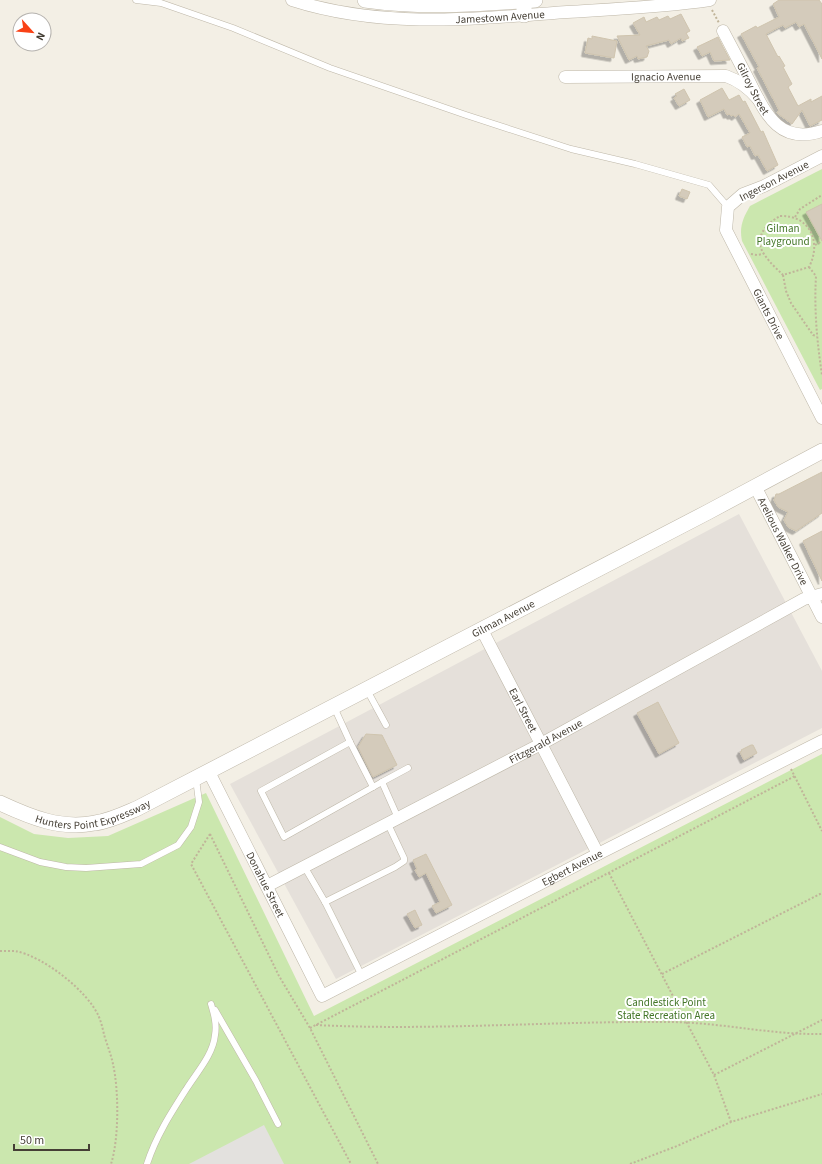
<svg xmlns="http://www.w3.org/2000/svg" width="822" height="1164" font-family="'Source Sans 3',sans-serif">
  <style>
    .industrial { fill: #e5e0da }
    .green { fill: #cbe7ae }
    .parking { fill: #e3e1de }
    .building { fill: #d4cbbb; stroke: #cfc4ae; filter: url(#shadow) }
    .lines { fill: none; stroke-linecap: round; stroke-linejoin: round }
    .service-casing { stroke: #beb7a8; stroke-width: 7 }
    .minor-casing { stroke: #beb7a8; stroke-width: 13 }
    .tertiary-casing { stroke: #beb7a8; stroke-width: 16 }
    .path { stroke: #c0b499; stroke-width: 2; stroke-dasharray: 2 2; stroke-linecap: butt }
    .service { stroke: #fff; stroke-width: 6 }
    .minor { stroke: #fff; stroke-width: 12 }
    .tertiary { stroke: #fff; stroke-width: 15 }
    .labels { text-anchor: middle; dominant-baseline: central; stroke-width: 4; stroke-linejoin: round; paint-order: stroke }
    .street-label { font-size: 11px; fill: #453f35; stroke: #fff }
    .park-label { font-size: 11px; fill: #437628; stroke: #fff }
  </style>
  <defs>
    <filter id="shadow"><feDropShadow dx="-3.5" dy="3.5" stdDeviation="0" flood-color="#0004"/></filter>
  </defs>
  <rect width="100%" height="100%" fill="#f3efe5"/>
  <path class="industrial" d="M 739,514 L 822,671 L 822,728 L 336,979 L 230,784 Z"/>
  <g class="green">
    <path d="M 822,169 L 822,389 L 820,390 L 742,241 C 739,227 743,218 750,206 Z"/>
    <path d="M 822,754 L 822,1164 L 0,1164 L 0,817 L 34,834 L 68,838 L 108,836 L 206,793 L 314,1016 Z"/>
  </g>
  <path class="parking" d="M 264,1125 L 284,1164 L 189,1164 Z"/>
  <g class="building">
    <path d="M 779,0 L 819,0 L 822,4 L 822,59 L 804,24 L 799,27 L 796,22 L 785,28 L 783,25 L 766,34 L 778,57 L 779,56 L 785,66 L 783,67 L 792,84 L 788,87 L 798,106 L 811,99 L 811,102 L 822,96 L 822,120 L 810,126 L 802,110 L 792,124 L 777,113 L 779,110 L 757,68 L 759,67 L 741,34 L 756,26 L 757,28 L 779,17 L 773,4 Z"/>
    <path d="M 681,14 L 690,31 L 686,33 L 689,38 L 682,41 L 681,38 L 671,44 L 669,40 L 646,46 L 649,51 L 647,57 L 638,59 L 637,56 L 629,60 L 617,36 L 640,35 L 633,23 L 644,17 L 646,22 L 657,17 L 659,20 L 668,16 L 670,19 Z"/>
    <path d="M 592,36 L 617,41 L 614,58 L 585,53 L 588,38 L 592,39 Z"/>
    <path d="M 718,37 L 723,47 L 730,60 L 714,61 L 710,52 L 702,56 L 697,47 Z"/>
    <path d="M 722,88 L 729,100 L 739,95 L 743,102 L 745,101 L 761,132 L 763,131 L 778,165 L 767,171 L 758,155 L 755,156 L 750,146 L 747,147 L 742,137 L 750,133 L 739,114 L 735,117 L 733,115 L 731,116 L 729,114 L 727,115 L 724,109 L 708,117 L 700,100 Z"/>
    <path d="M 684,89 L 690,100 L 679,106 L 674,98 L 677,96 L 675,94 Z"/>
    <path d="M 682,189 L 690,192 L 687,199 L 679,196 Z"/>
    <path d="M 822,204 L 822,241 L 806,212 Z"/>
    <path d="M 822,472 L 822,513 L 796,531 L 788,527 L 784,520 L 788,512 L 778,507 L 774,500 L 776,494 L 779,494 Z"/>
    <path d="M 822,531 L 822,581 L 803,541 Z"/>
    <path d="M 658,702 L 679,743 L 659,754 L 637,713 Z"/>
    <path d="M 366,734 L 382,735 L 397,765 L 373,777 L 358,747 Z"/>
    <path d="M 751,745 L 753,745 L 757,753 L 744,760 L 740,752 L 742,751 L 741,750 Z"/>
    <path d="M 426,854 L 452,905 L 436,913 L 432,906 L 440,902 L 426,873 L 419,877 L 415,870 L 417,869 L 413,860 Z"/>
    <path d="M 415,910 L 422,925 L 415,928 L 407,914 Z"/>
  </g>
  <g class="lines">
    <defs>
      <g id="service">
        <path d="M 136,0 L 161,3 L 233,28 L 330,68 L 466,115 L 571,149 L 635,164 L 709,185 L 728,207"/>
        <path d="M 367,690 L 386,725"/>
        <path d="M 334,707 L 350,742 L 261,791 L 284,837 L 382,782"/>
        <path d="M 350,742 L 373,787"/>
        <path d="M 398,818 L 382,782 L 408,768"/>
        <path d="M 0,847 L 40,862 L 66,867 L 86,868 L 141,864 L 178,845 L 191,827 L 199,802 L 196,779"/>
        <path d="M 304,866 L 325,902 L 395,867 L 404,861 L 404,858 L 388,824"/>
        <path d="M 325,902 L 362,976"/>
        <path d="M 215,1010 L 256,1081 L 278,1124"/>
        <path d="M 147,1164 C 156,1136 171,1113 187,1088 C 197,1072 213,1055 215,1035 C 217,1024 214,1014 211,1004"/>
      </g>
      <g id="minor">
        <path id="s1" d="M 292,0 C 382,29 475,19 567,12 C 614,9 663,7 710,0"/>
        <path id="s2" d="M 723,31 C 732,48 741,65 750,83 C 766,115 780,145 822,131"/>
        <path id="s3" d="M 565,77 L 726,76 C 740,81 749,88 758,99"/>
        <path id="s4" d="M 822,156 L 764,186 L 743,194 L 728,207 L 726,230 L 822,418"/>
        <path id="s5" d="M 755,486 L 822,617"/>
        <path id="s6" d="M 482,630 L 598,854"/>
        <path id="s7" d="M 209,772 L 322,996 L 598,854 L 822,741"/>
        <path id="s8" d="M 267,886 L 541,744 L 804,599 L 822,594"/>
      </g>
      <g id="tertiary">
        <path d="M 365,0 C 421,8 479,4 535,0"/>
        <path d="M 524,15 L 524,1"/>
        <path id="s9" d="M 0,803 C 30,817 61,830 95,823 C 110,821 124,814 138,808 L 708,512 L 822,451"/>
      </g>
    </defs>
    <use href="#service" class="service-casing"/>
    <use href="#minor" class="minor-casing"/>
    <use href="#tertiary" class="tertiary-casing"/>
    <g class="path">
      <path d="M 712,10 L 719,23"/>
      <path d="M 780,216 C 810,215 822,242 809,267 L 783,275 C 777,269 769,262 764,254 C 753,238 766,224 780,216 Z"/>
      <path d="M 795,217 L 800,209 L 822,195"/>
      <path d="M 815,245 L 822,241"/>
      <path d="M 751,254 L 757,255 L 763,254"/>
      <path d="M 809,267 L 816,276 C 814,309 817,342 822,375"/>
      <path d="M 783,275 L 786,291 L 791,303 L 813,335 L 817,336"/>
      <path d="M 791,769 L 822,831"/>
      <path d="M 210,834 L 191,864 L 351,1164"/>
      <path d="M 210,834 L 279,976 L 310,1028 L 378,1164"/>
      <path d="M 609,873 L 714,1075 L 731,1122"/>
      <path d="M 0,951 C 5,951 10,951 15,951 C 43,956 88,991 99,1017 C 102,1024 103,1031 105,1038 C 108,1047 111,1055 113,1064 C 119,1091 119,1139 111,1164"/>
      <path d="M 662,974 L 822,893"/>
      <path d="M 316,1025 C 433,1031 550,1021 668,1022 C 719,1022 770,1035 822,1034"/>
      <path d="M 310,1028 L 795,776"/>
      <path d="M 714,1075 L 822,1020"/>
      <path d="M 630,1164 L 677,1146 L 731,1122 L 822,1094"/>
    </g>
    <use href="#service" class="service"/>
    <use href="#minor" class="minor"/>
    <use href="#tertiary" class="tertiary"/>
  </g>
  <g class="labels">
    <g class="street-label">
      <text stroke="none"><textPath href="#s1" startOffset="210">Jamestown Avenue</textPath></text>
      <text stroke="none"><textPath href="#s3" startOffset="101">Ignacio Avenue</textPath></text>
      <text stroke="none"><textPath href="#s2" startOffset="65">Gilroy Street</textPath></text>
      <text transform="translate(774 181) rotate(-27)">Ingerson Avenue</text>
      <text stroke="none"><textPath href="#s4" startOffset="225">Giants Drive</textPath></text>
      <text stroke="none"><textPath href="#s5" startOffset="62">Arelious Walker Drive</textPath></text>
      <text stroke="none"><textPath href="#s9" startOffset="556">Gilman Avenue</textPath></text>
      <text stroke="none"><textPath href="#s6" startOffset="90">Earl Street</textPath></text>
      <text stroke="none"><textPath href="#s8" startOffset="314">Fitzgerald Avenue</textPath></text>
      <text stroke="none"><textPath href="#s9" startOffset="98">Hunters Point Expressway</textPath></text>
      <text stroke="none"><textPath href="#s7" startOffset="532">Egbert Avenue</textPath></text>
      <text stroke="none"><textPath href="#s7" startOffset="126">Donahue Street</textPath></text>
    </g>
    <g class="park-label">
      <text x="783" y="228">Gilman<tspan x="783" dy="13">Playground</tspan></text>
      <text x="666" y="1002">Candlestick Point<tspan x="666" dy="13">State Recreation Area</tspan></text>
    </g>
  </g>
  <g transform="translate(32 32) rotate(117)"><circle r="19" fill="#ffffff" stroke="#b5b2ae"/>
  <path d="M0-3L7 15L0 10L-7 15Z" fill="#f94216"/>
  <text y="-6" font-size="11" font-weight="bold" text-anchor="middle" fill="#453f35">N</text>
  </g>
  <path d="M14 1144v6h75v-6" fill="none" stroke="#453f35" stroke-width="2"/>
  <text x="20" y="1144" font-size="12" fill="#453f35" stroke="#ffffff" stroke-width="3" paint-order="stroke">50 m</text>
</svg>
